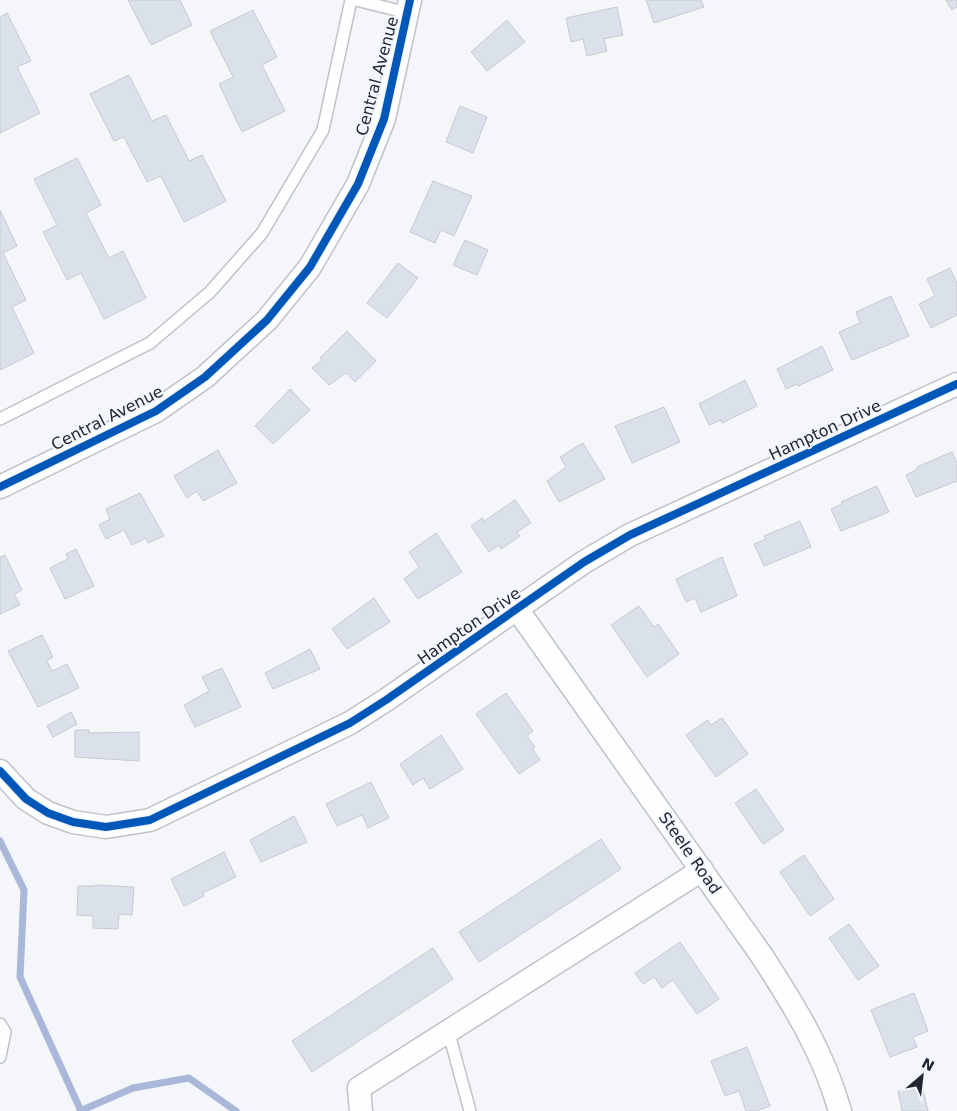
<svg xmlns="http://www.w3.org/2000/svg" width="957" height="1111" font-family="'DejaVu Sans',sans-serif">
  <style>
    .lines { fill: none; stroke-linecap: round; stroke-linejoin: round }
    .stream { stroke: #a9b8d8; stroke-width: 7 }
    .building { fill: #dbe1eb; stroke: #c7cad0 }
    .service-casing { stroke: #bfc2c9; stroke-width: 14 }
    .minor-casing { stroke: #bfc2c9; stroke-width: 25 }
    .service { stroke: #fdfefe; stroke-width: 11 }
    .minor { stroke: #fdfefe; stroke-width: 22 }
    .cycleway-casing { stroke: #f2f5fb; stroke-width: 11 }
    .cycleway { stroke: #0057b8; stroke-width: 8 }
    .labels { text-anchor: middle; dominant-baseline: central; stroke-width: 4; stroke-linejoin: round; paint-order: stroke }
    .street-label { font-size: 16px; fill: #212631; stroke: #f2f5fb }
  </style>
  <rect width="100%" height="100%" fill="#f4f6f9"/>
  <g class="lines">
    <g class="stream">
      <path d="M 0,841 L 24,890 L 20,977 L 81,1111"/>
      <path d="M 80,1111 L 133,1088 L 189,1078 L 236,1111"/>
    </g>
  </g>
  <g class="building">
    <path d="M 128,0 L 180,0 L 192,25 L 151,45 Z"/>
    <path d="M 646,0 L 701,0 L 704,7 L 654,23 Z"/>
    <path d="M 946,0 L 957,0 L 957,7 L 952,10 Z"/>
    <path d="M 617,7 L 623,35 L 604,39 L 607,51 L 587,56 L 583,39 L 571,42 L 566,18 Z"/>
    <path d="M 253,10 L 277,57 L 262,65 L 285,111 L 242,132 L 219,84 L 233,77 L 210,31 Z"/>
    <path d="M 7,13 L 31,61 L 17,67 L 40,113 L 0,133 L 0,17 Z"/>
    <path d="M 507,20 L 525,42 L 487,71 L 471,52 Z"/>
    <path d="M 129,75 L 152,121 L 166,115 L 189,161 L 202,155 L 226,201 L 184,222 L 161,176 L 147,182 L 124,137 L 114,141 L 90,94 Z"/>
    <path d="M 460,106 L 487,117 L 473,153 L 446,142 Z"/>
    <path d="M 77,158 L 101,205 L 86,213 L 109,258 L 123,251 L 146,298 L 104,319 L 81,273 L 67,280 L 43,232 L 57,225 L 34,179 Z"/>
    <path d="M 433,181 L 472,196 L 454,236 L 441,230 L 435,243 L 410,232 Z"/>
    <path d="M 0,210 L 17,246 L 3,253 L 26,300 L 12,307 L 34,353 L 0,370 Z"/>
    <path d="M 465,240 L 488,250 L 477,275 L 453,265 Z"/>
    <path d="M 398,263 L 418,278 L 387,318 L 367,303 Z"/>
    <path d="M 950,268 L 957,283 L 957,315 L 931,328 L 919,304 L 935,296 L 927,279 Z"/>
    <path d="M 891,296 L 909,336 L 852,360 L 839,332 L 860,323 L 856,312 Z"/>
    <path d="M 347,331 L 376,361 L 355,382 L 346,373 L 329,385 L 312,368 L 322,360 L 320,358 Z"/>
    <path d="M 822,346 L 833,370 L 798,386 L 797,384 L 786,389 L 777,369 Z"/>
    <path d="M 745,380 L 757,406 L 722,423 L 721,420 L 709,425 L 699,404 Z"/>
    <path d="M 290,389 L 310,410 L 273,444 L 255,426 Z"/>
    <path d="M 664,407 L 680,442 L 632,463 L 615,426 Z"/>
    <path d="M 583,443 L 605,479 L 559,502 L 547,481 L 566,467 L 560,457 Z"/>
    <path d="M 218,450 L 237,483 L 203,501 L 197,491 L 187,498 L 174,476 Z"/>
    <path d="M 952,452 L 957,463 L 957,481 L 916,497 L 906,475 L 918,469 L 917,467 Z"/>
    <path d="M 877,486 L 889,512 L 841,531 L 831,509 L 842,504 L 841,502 Z"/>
    <path d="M 140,493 L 164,536 L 148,543 L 146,538 L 132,545 L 124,530 L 106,539 L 99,525 L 110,519 L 106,509 Z"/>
    <path d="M 515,500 L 531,523 L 517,532 L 520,536 L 501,549 L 499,545 L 489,552 L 471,526 L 482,518 L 484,521 Z"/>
    <path d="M 800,521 L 811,547 L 764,566 L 754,544 L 766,539 L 764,536 Z"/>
    <path d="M 436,533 L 462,572 L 418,599 L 404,579 L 419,567 L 409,552 Z"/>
    <path d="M 76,549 L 94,586 L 65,599 L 50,568 L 68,559 L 66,554 Z"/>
    <path d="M 5,555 L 22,590 L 14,594 L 20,605 L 0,614 L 0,557 Z"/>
    <path d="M 722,557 L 737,596 L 701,612 L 695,598 L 686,602 L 676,579 Z"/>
    <path d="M 374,598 L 390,622 L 347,649 L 332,629 Z"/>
    <path d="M 639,606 L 654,627 L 658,624 L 679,654 L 647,677 L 611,625 Z"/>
    <path d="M 42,635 L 53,657 L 47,661 L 52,671 L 67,664 L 79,688 L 38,707 L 8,651 Z"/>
    <path d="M 310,649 L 320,669 L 273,689 L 265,673 Z"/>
    <path d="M 222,668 L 241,707 L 195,727 L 184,705 L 209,691 L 202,677 Z"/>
    <path d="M 506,693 L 533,731 L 527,736 L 535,747 L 532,748 L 540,760 L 519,774 L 476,714 Z"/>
    <path d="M 71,712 L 77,724 L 53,737 L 47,726 Z"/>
    <path d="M 722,718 L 748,754 L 716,777 L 686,735 L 708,720 L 711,725 Z"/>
    <path d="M 75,730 L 89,730 L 89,733 L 139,732 L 139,761 L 75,757 Z"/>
    <path d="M 441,735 L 463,769 L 430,789 L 423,778 L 413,785 L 400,764 Z"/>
    <path d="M 371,782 L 389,818 L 368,828 L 362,815 L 337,826 L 326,804 Z"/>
    <path d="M 756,789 L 784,830 L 763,844 L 735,803 Z"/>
    <path d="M 294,816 L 307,842 L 261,862 L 250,840 Z"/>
    <path d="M 601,839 L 621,869 L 479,962 L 459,932 Z"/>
    <path d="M 224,852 L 236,877 L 203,893 L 204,896 L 184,906 L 171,879 Z"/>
    <path d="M 804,855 L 834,899 L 810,916 L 780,872 Z"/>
    <path d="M 95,885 L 134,887 L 132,915 L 119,914 L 118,929 L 93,928 L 93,916 L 77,915 L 78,886 L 95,886 Z"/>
    <path d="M 849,924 L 879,966 L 858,980 L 829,938 Z"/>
    <path d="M 680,942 L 719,999 L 697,1014 L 673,980 L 662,988 L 654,977 L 643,984 L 635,973 Z"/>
    <path d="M 433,948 L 453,979 L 312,1072 L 292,1041 Z"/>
    <path d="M 914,993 L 928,1031 L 913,1037 L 917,1047 L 890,1057 L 871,1010 Z"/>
    <path d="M 747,1047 L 770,1106 L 757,1111 L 746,1111 L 739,1091 L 725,1096 L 711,1061 Z"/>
    <path d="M 922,1085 L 928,1111 L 902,1111 L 898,1091 Z"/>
  </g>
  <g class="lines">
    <defs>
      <g id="service">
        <path d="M 356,0 L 408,13"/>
        <path d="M 0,419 L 150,343 L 210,292 L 262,233 L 323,130 L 351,0"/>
        <path d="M 0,1024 L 5,1032 L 0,1057"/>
        <path d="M 448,1030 L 470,1111"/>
      </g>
      <g id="minor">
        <path d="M 0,487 L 156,411 L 205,377 L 267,320 L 310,267 L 358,184 L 384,119 L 410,0"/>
        <path d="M 517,609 L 762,956 C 795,1007 823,1052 840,1111"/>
        <path d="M 0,771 L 26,799 L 48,813 L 73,822 L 106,827 L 150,820 L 350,723 L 386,700 L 584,562 L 630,535 L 957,384"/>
        <path d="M 361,1111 L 359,1088 L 702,870"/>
      </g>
    </defs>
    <use href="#service" class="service-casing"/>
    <use href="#minor" class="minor-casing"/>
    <use href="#service" class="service"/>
    <use href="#minor" class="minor"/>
    <defs>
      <g id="cycleway">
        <path d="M 0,487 L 156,411 L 205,377 L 267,320 L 310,267 L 358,184 L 384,119 L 410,0"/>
        <path d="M 0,771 L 26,799 L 48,813 L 73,822 L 106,827 L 150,820 L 350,723 L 386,700 L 584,562 L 630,535 L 957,384"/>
      </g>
    </defs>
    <use href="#cycleway" class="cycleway-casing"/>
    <use href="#cycleway" class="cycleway"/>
  </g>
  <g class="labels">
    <g class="street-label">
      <text transform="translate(377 76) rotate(-75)">Central Avenue</text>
      <text transform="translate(107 418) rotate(-27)">Central Avenue</text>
      <text transform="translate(825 430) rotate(-25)">Hampton Drive</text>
      <text transform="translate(469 626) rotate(-35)">Hampton Drive</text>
      <text transform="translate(690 853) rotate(55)">Steele Road</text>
    </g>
  </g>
  <g transform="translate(922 1076) rotate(28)" stroke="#f2f5fb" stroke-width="4" paint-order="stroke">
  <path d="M0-4L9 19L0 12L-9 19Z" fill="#212631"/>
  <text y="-8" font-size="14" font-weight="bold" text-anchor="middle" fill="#212631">N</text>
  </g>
</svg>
